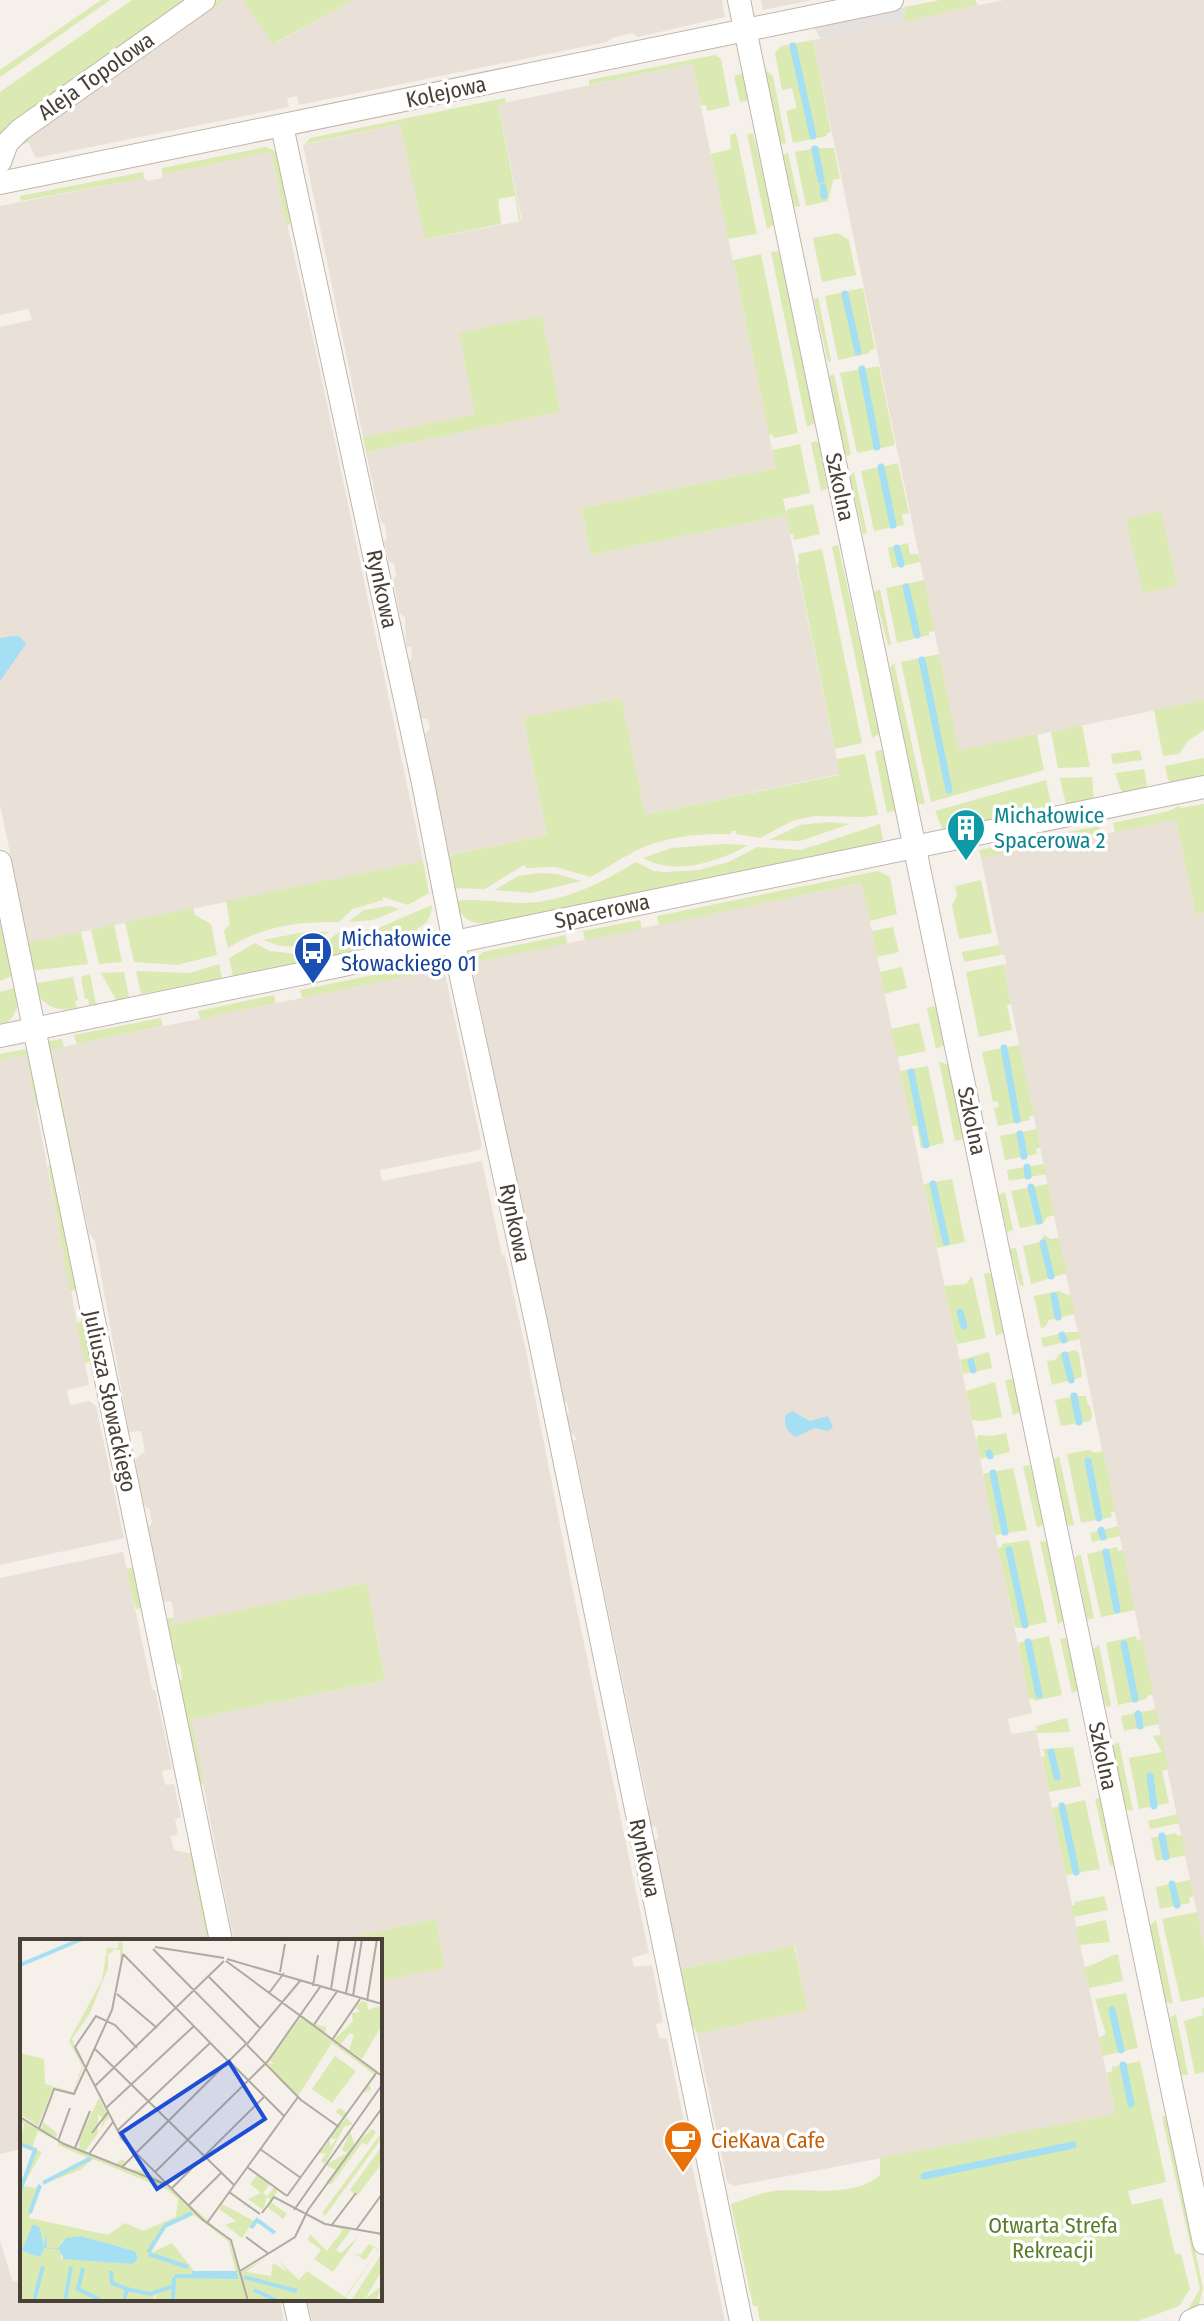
<svg xmlns="http://www.w3.org/2000/svg" width="1204" height="2321" font-family="'Fira Sans Condensed',sans-serif">
  <style>
    .residential { fill: #e9e1d8 }
    .green { fill: #daeab2 }
    .parking { fill: #e4e1de }
    .water { fill: #a5dff3 }
    .lines { fill: none; stroke-linecap: round; stroke-linejoin: round }
    .stream { stroke: #a5dff3; stroke-width: 7 }
    .minor-casing { stroke: #c1b6ac; stroke-width: 24 }
    .minor { stroke: #fff; stroke-width: 22 }
    .labels { text-anchor: middle; dominant-baseline: central; stroke-width: 7; stroke-linejoin: round; paint-order: stroke }
    .street-label { font-size: 22px; fill: #494037; stroke: #fff }
    .culture-label { font-size: 22px; fill: #0d838f; stroke: #fff; text-anchor: start }
    .transit-label { font-size: 22px; fill: #164399; stroke: #fff; text-anchor: start }
    .food-label { font-size: 22px; fill: #c56008; stroke: #fff; text-anchor: start }
    .park-label { font-size: 22px; fill: #567e28; stroke: #fff }
    .inset-river { fill: none; stroke: #a5dff3; stroke-width: 4 }
    .inset-road { fill: none; stroke: #b0aaa2; stroke-width: 2 }
    .view { fill: #1d4ed8; fill-opacity: 0.15; stroke: #1d4ed8; stroke-width: 4 }
    .inset-edge { fill: none; stroke: #494037; stroke-width: 4 }
  </style>
  <rect width="100%" height="100%" fill="#f5f0ea"/>
  <g class="residential">
    <path d="M 225,0 L 243,0 L 274,44 L 354,0 L 722,0 L 725,17 L 638,37 L 632,33 L 612,38 L 607,42 L 299,105 L 297,96 L 287,98 L 289,107 L 36,158 L 27,139 Z"/>
    <path d="M 761,0 L 813,0 L 763,10 Z"/>
    <path d="M 1004,0 L 1204,0 L 1204,700 L 959,751 L 813,40 Z"/>
    <path d="M 692,64 L 776,468 L 581,508 L 591,555 L 786,515 L 840,774 L 645,815 L 620,698 L 523,719 L 547,835 L 449,855 L 425,734 L 430,729 L 428,719 L 421,718 L 409,661 L 412,657 L 411,647 L 406,647 L 405,617 L 400,614 L 393,579 L 396,575 L 394,564 L 389,562 L 384,541 L 387,538 L 385,524 L 381,523 L 366,452 L 560,412 L 459,333 L 476,414 L 363,437 L 303,145 L 401,124 L 426,239 L 517,222 L 522,221 L 498,104 Z"/>
    <path d="M 271,152 L 318,361 L 423,861 L 28,943 L 0,804 L 0,327 L 32,320 L 28,309 L 0,315 L 0,206 L 143,178 L 148,181 L 162,178 L 165,174 Z"/>
    <path d="M 1176,820 L 1196,914 L 1204,913 L 1204,1948 L 1018,1040 L 1004,967 L 1006,966 L 1006,962 L 1004,955 L 1001,955 L 981,858 Z"/>
    <path d="M 862,883 L 1032,1713 L 1008,1719 L 1011,1734 L 1036,1730 L 1115,2114 L 734,2186 L 727,2182 L 697,2034 L 807,2010 L 795,1946 L 680,1969 L 653,1841 L 658,1838 L 656,1827 L 650,1826 L 646,1808 L 649,1807 L 647,1798 L 573,1441 L 577,1439 L 568,1429 L 565,1418 L 569,1413 L 567,1403 L 562,1400 L 471,963 Z"/>
    <path d="M 444,969 L 482,1146 L 479,1150 L 380,1170 L 382,1181 L 482,1161 L 502,1255 L 505,1255 L 526,1351 L 572,1586 L 649,1953 L 632,1958 L 634,1967 L 652,1965 L 663,2022 L 656,2024 L 659,2038 L 667,2039 L 688,2140 L 680,2142 L 684,2161 L 691,2160 L 725,2321 L 312,2321 L 307,2299 L 380,2299 L 380,1981 L 445,1967 L 434,1919 L 331,1941 L 234,1941 L 190,1719 L 385,1680 L 377,1634 L 366,1583 L 169,1626 L 174,1617 L 172,1603 L 171,1601 L 164,1602 L 148,1527 L 152,1523 L 149,1509 L 144,1505 L 135,1459 L 145,1452 L 141,1431 L 129,1432 L 95,1241 L 89,1233 L 52,1049 Z"/>
    <path d="M 26,1055 L 89,1385 L 67,1390 L 70,1405 L 89,1401 L 96,1406 L 124,1538 L 0,1565 L 0,1060 Z"/>
    <path d="M 123,1552 L 152,1689 L 155,1690 L 172,1769 L 162,1771 L 163,1777 L 166,1785 L 174,1784 L 181,1817 L 175,1819 L 178,1835 L 171,1836 L 172,1843 L 174,1850 L 189,1853 L 207,1941 L 22,1941 L 22,2149 L 0,2154 L 0,1578 Z"/>
    <path d="M 0,2241 L 13,2282 L 22,2280 L 22,2299 L 280,2299 L 284,2321 L 0,2321 Z"/>
  </g>
  <g class="green">
    <path d="M 101,0 L 110,0 L 0,77 L 0,70 Z"/>
    <path d="M 132,0 L 189,0 L 0,134 L 0,92 Z"/>
    <path d="M 218,0 L 225,0 L 28,138 L 29,142 L 21,145 L 17,144 Z"/>
    <path d="M 243,0 L 354,0 L 273,44 Z"/>
    <path d="M 940,0 L 975,0 L 978,5 L 903,22 L 905,7 Z"/>
    <path d="M 813,40 L 831,132 L 827,133 L 827,136 L 793,143 L 786,111 L 797,108 L 792,88 L 782,90 L 775,53 L 781,46 Z"/>
    <path d="M 715,55 L 721,59 L 730,106 L 707,111 L 706,105 L 701,105 L 692,64 L 589,85 L 589,80 Z"/>
    <path d="M 764,69 L 773,76 L 786,143 L 780,144 Z"/>
    <path d="M 744,73 L 750,100 L 740,102 L 734,76 Z"/>
    <path d="M 505,98 L 506,102 L 498,105 L 521,221 L 519,221 L 515,196 L 498,199 L 501,224 L 425,239 L 400,124 L 305,144 L 310,138 Z"/>
    <path d="M 736,133 L 757,234 L 728,239 L 711,154 L 731,149 L 730,135 Z"/>
    <path d="M 753,133 L 775,224 L 767,229 L 747,134 Z"/>
    <path d="M 266,147 L 276,152 L 291,223 L 287,226 L 271,152 L 165,174 L 162,178 L 162,168 Z"/>
    <path d="M 818,148 L 834,148 L 840,178 L 833,180 L 828,201 L 806,206 L 795,152 Z"/>
    <path d="M 788,153 L 800,207 L 794,206 L 783,156 Z"/>
    <path d="M 143,172 L 144,178 L 21,201 L 20,196 Z"/>
    <path d="M 838,233 L 849,240 L 856,275 L 822,282 L 813,238 Z"/>
    <path d="M 780,251 L 816,423 L 807,427 L 771,252 Z"/>
    <path d="M 761,254 L 798,433 L 774,438 L 773,435 L 769,435 L 733,260 Z"/>
    <path d="M 863,288 L 875,349 L 870,350 L 870,353 L 838,360 L 825,296 Z"/>
    <path d="M 818,297 L 831,361 L 828,362 L 814,300 Z"/>
    <path d="M 542,316 L 560,412 L 366,452 L 363,437 L 475,414 L 459,333 Z"/>
    <path d="M 879,366 L 895,445 L 857,453 L 840,373 Z"/>
    <path d="M 834,374 L 851,454 L 848,456 L 845,455 L 829,376 Z"/>
    <path d="M 816,441 L 819,443 L 828,488 L 821,491 L 811,443 Z"/>
    <path d="M 800,444 L 810,493 L 783,499 L 786,513 L 788,509 L 813,504 L 820,534 L 794,540 L 793,534 L 790,534 L 786,515 L 591,555 L 581,508 L 776,468 L 772,450 Z"/>
    <path d="M 898,463 L 909,513 L 902,514 L 904,525 L 874,531 L 861,471 Z"/>
    <path d="M 854,472 L 867,533 L 863,534 L 850,476 Z"/>
    <path d="M 1161,511 L 1177,586 L 1143,593 L 1126,519 Z"/>
    <path d="M 908,543 L 910,554 L 918,554 L 920,562 L 892,568 L 888,548 Z"/>
    <path d="M 838,545 L 880,734 L 872,738 L 832,547 Z"/>
    <path d="M 822,549 L 862,743 L 835,749 L 797,564 L 799,563 L 798,554 Z"/>
    <path d="M 924,580 L 935,631 L 929,632 L 929,635 L 897,643 L 886,588 Z"/>
    <path d="M 880,589 L 891,644 L 888,645 L 874,592 Z"/>
    <path d="M 939,654 L 959,750 L 1037,734 L 1044,770 L 931,802 L 901,662 Z"/>
    <path d="M 894,663 L 925,804 L 918,804 L 916,798 L 890,668 Z"/>
    <path d="M 621,698 L 645,815 L 839,775 L 837,759 L 865,754 L 878,815 L 863,817 L 814,816 L 792,821 L 760,838 L 736,834 L 736,831 L 731,831 L 731,834 C 696,834 661,836 630,854 C 616,861 604,870 590,877 L 556,867 L 526,868 L 524,865 L 485,889 L 452,888 L 446,856 L 547,835 L 523,718 Z"/>
    <path d="M 1204,700 L 1204,730 L 1188,741 L 1179,754 L 1163,756 L 1154,710 Z"/>
    <path d="M 1082,725 L 1090,767 L 1058,768 L 1051,732 Z"/>
    <path d="M 880,750 L 885,751 L 897,810 L 887,813 L 875,752 Z"/>
    <path d="M 1140,750 L 1142,760 L 1113,764 L 1111,754 Z"/>
    <path d="M 1204,758 L 1204,776 L 1172,783 L 1168,780 L 1165,766 Z"/>
    <path d="M 1144,769 L 1147,785 L 1144,788 L 1122,793 L 1115,773 Z"/>
    <path d="M 1092,777 L 1094,799 L 1066,805 L 1060,778 Z"/>
    <path d="M 1046,780 L 1052,808 L 945,829 L 942,828 L 935,811 Z"/>
    <path d="M 1204,804 L 1204,913 L 1196,915 L 1176,820 L 1115,832 L 1113,823 L 1169,811 L 1179,806 L 1181,808 Z"/>
    <path d="M 829,822 L 850,824 L 800,841 L 769,840 L 800,825 Z"/>
    <path d="M 880,824 L 883,840 L 871,845 L 488,924 C 470,924 460,917 455,901 C 479,898 501,903 524,903 C 566,902 602,882 636,862 L 654,871 L 664,872 L 699,870 L 729,862 L 757,847 L 801,850 Z"/>
    <path d="M 1099,826 L 1102,835 L 1043,847 L 1041,837 Z"/>
    <path d="M 1031,839 L 1033,848 L 981,858 L 979,850 Z"/>
    <path d="M 723,844 L 748,845 C 719,862 674,876 643,858 L 672,848 Z"/>
    <path d="M 9,853 L 28,942 L 81,932 L 88,964 L 30,971 L 6,854 Z"/>
    <path d="M 423,861 L 429,893 L 408,905 L 383,897 L 383,900 L 353,909 L 339,922 C 298,921 263,926 228,948 L 224,931 L 230,924 L 226,901 Z"/>
    <path d="M 878,871 L 890,877 L 897,914 L 870,921 L 861,883 L 659,925 L 657,916 Z"/>
    <path d="M 540,873 L 557,874 L 581,881 L 531,893 L 495,890 L 518,876 Z"/>
    <path d="M 981,880 L 992,933 L 959,939 L 952,905 L 957,896 L 955,886 Z"/>
    <path d="M 432,905 C 431,918 428,922 417,929 L 419,936 L 410,940 L 233,976 L 229,958 L 255,943 L 270,951 L 297,954 L 322,945 L 339,932 L 376,929 Z"/>
    <path d="M 389,906 L 400,909 L 373,920 L 348,922 L 364,910 Z"/>
    <path d="M 0,907 L 14,975 L 0,981 Z"/>
    <path d="M 193,908 L 195,915 L 211,924 L 217,955 L 177,965 L 134,962 L 125,922 Z"/>
    <path d="M 640,920 L 642,929 L 585,940 L 583,931 Z"/>
    <path d="M 114,924 L 122,962 L 99,964 L 91,930 Z"/>
    <path d="M 893,927 L 899,952 L 877,957 L 872,931 Z"/>
    <path d="M 310,931 L 329,932 C 306,948 289,951 263,940 Z"/>
    <path d="M 566,935 L 567,944 L 471,963 L 483,952 Z"/>
    <path d="M 999,945 L 1001,955 L 964,962 L 962,952 Z"/>
    <path d="M 431,963 L 444,969 L 302,998 L 300,990 Z"/>
    <path d="M 219,964 L 222,978 L 141,994 L 136,971 L 190,973 Z"/>
    <path d="M 1006,964 L 1004,968 L 1011,1004 L 1007,1005 L 1012,1030 L 979,1037 L 966,972 Z"/>
    <path d="M 902,967 L 907,988 L 884,994 L 880,972 Z"/>
    <path d="M 124,972 L 129,997 L 116,1000 L 101,973 Z"/>
    <path d="M 90,974 L 96,1004 L 89,1005 L 88,999 L 85,999 L 81,977 Z"/>
    <path d="M 73,977 L 78,1000 L 75,1001 L 77,1008 C 54,1013 41,1004 32,984 Z"/>
    <path d="M 18,987 C 20,1004 17,1018 0,1027 L 0,992 Z"/>
    <path d="M 274,995 L 276,1003 L 200,1019 L 198,1011 Z"/>
    <path d="M 934,1006 L 937,1009 L 944,1045 L 936,1049 L 927,1008 Z"/>
    <path d="M 161,1018 L 163,1026 L 77,1044 L 74,1035 Z"/>
    <path d="M 919,1023 L 926,1051 L 897,1057 L 891,1029 Z"/>
    <path d="M 62,1039 L 64,1047 L 52,1050 L 77,1174 L 72,1175 L 48,1041 Z"/>
    <path d="M 1019,1045 L 1034,1115 L 1029,1116 L 1030,1120 L 998,1126 L 994,1108 L 999,1107 L 997,1101 L 993,1102 L 982,1052 Z"/>
    <path d="M 26,1049 L 28,1051 L 41,1107 L 36,1107 L 26,1055 L 0,1060 L 0,1054 Z"/>
    <path d="M 939,1062 L 948,1064 L 963,1137 L 961,1140 L 955,1141 Z"/>
    <path d="M 928,1066 L 944,1143 L 921,1148 L 917,1126 L 912,1126 L 900,1071 Z"/>
    <path d="M 1037,1129 L 1040,1148 L 1036,1149 L 1037,1154 L 1005,1160 L 1000,1136 Z"/>
    <path d="M 53,1164 L 78,1288 L 70,1292 L 48,1166 Z"/>
    <path d="M 1044,1164 L 1046,1174 L 1009,1181 L 1007,1170 Z"/>
    <path d="M 952,1179 L 965,1242 L 937,1248 L 924,1184 Z"/>
    <path d="M 1048,1184 L 1054,1215 L 1047,1217 L 1042,1224 L 1020,1228 L 1011,1191 Z"/>
    <path d="M 1005,1192 L 1013,1230 L 1007,1232 L 999,1195 Z"/>
    <path d="M 1044,1235 L 1051,1239 L 1059,1238 L 1067,1273 L 1031,1284 L 1023,1246 L 1040,1242 Z"/>
    <path d="M 1016,1248 L 1024,1285 L 1020,1286 L 1010,1249 Z"/>
    <path d="M 988,1273 L 992,1275 L 1004,1332 L 996,1336 L 984,1274 Z"/>
    <path d="M 972,1276 L 986,1338 L 957,1344 L 944,1286 L 966,1284 Z"/>
    <path d="M 1058,1291 L 1071,1296 L 1075,1314 L 1049,1320 L 1045,1327 L 1041,1328 L 1034,1296 Z"/>
    <path d="M 82,1321 L 91,1361 L 85,1364 L 76,1323 Z"/>
    <path d="M 1068,1332 L 1079,1332 L 1080,1339 L 1043,1347 L 1041,1338 Z"/>
    <path d="M 1075,1350 L 1079,1353 L 1082,1377 L 1052,1385 L 1047,1361 L 1055,1360 L 1059,1354 Z"/>
    <path d="M 989,1352 L 992,1368 L 963,1374 L 960,1360 Z"/>
    <path d="M 1011,1379 L 1014,1381 L 1020,1412 L 1013,1415 L 1005,1380 Z"/>
    <path d="M 995,1382 L 1002,1417 L 983,1421 L 972,1420 L 966,1391 Z"/>
    <path d="M 1078,1396 L 1086,1396 L 1088,1405 L 1090,1405 L 1092,1416 L 1090,1421 L 1061,1426 L 1055,1400 Z"/>
    <path d="M 1006,1433 L 1010,1452 L 980,1459 L 976,1440 L 979,1435 L 991,1436 Z"/>
    <path d="M 1089,1450 L 1095,1453 L 1103,1451 L 1115,1511 L 1111,1512 L 1112,1517 L 1081,1523 L 1067,1454 Z"/>
    <path d="M 1059,1456 L 1074,1525 L 1069,1526 L 1067,1524 L 1053,1460 Z"/>
    <path d="M 1030,1465 L 1044,1524 L 1037,1528 L 1023,1466 Z"/>
    <path d="M 1013,1468 L 1027,1530 L 995,1535 L 983,1474 Z"/>
    <path d="M 1118,1526 L 1120,1536 L 1092,1542 L 1090,1533 Z"/>
    <path d="M 1029,1540 L 1047,1622 L 1019,1628 L 1015,1627 L 998,1548 L 1002,1547 L 1002,1544 Z"/>
    <path d="M 1046,1541 L 1065,1620 L 1058,1624 L 1040,1542 Z"/>
    <path d="M 1117,1547 L 1118,1551 L 1123,1550 L 1135,1610 L 1101,1617 L 1087,1554 Z"/>
    <path d="M 1081,1555 L 1094,1618 L 1087,1620 L 1075,1559 L 1076,1556 Z"/>
    <path d="M 136,1567 L 144,1607 L 136,1609 L 126,1569 Z"/>
    <path d="M 367,1583 L 385,1680 L 191,1719 L 204,1784 L 196,1781 L 176,1684 L 182,1679 L 180,1665 L 172,1662 L 164,1623 L 167,1619 L 174,1617 L 170,1625 Z"/>
    <path d="M 1049,1636 L 1062,1695 L 1034,1701 L 1034,1699 L 1029,1699 L 1018,1643 Z"/>
    <path d="M 1136,1636 L 1137,1640 L 1142,1639 L 1153,1694 L 1147,1696 L 1147,1699 L 1118,1705 L 1106,1643 Z"/>
    <path d="M 1065,1638 L 1068,1641 L 1078,1690 L 1072,1693 L 1060,1639 Z"/>
    <path d="M 1099,1645 L 1111,1706 L 1108,1707 L 1105,1705 L 1093,1649 Z"/>
    <path d="M 1156,1709 L 1159,1724 L 1124,1731 L 1121,1716 Z"/>
    <path d="M 1067,1718 L 1070,1732 L 1037,1733 L 1036,1726 Z"/>
    <path d="M 1161,1735 L 1168,1769 L 1162,1771 L 1169,1803 L 1139,1809 L 1129,1758 L 1162,1752 L 1153,1736 Z"/>
    <path d="M 1119,1743 L 1133,1811 L 1126,1809 L 1113,1747 L 1114,1744 Z"/>
    <path d="M 1073,1747 L 1081,1786 L 1049,1792 L 1042,1757 L 1045,1756 L 1043,1749 Z"/>
    <path d="M 1099,1798 L 1101,1799 L 1114,1865 L 1110,1866 L 1095,1799 Z"/>
    <path d="M 1085,1800 L 1100,1869 L 1066,1875 L 1052,1808 Z"/>
    <path d="M 1178,1814 L 1180,1823 L 1150,1829 L 1148,1821 Z"/>
    <path d="M 1176,1833 L 1177,1836 L 1182,1835 L 1186,1855 L 1156,1861 L 1151,1838 Z"/>
    <path d="M 194,1852 L 212,1941 L 207,1941 L 189,1853 Z"/>
    <path d="M 1190,1880 L 1194,1896 L 1189,1898 L 1190,1903 L 1160,1909 L 1156,1887 Z"/>
    <path d="M 1104,1896 L 1108,1910 L 1074,1917 L 1071,1906 L 1075,1905 L 1075,1902 Z"/>
    <path d="M 1197,1912 L 1204,1948 L 1204,1997 L 1181,2002 L 1162,1919 Z"/>
    <path d="M 435,1919 L 445,1968 L 380,1981 L 380,1941 L 331,1941 Z"/>
    <path d="M 1106,1920 L 1110,1942 L 1079,1945 L 1076,1927 Z"/>
    <path d="M 1156,1920 L 1173,2004 L 1166,2002 L 1150,1925 Z"/>
    <path d="M 794,1946 L 808,2010 L 697,2034 L 692,2024 L 680,1969 Z"/>
    <path d="M 1118,1954 L 1123,1981 L 1089,1988 L 1084,1967 C 1098,1965 1104,1957 1118,1954 Z"/>
    <path d="M 1126,1993 L 1138,2048 L 1103,2056 L 1099,2038 L 1106,2034 L 1095,1999 Z"/>
    <path d="M 1202,2008 L 1204,2008 L 1204,2072 L 1195,2074 L 1184,2021 L 1203,2015 Z"/>
    <path d="M 1176,2014 L 1188,2075 L 1181,2075 L 1170,2018 Z"/>
    <path d="M 1140,2061 L 1166,2182 L 1128,2191 L 1132,2205 L 1162,2198 L 1175,2254 L 1181,2254 L 1190,2289 L 1179,2306 L 1138,2321 L 760,2321 L 757,2306 L 753,2306 L 731,2204 C 743,2200 755,2195 768,2192 C 801,2186 853,2200 880,2175 L 880,2158 L 1115,2114 L 1107,2073 L 1112,2071 L 1112,2067 Z"/>
    <path d="M 1164,2116 L 1167,2118 L 1203,2288 L 1199,2304 L 1184,2316 L 1200,2289 L 1162,2117 Z"/>
  </g>
  <path class="parking" d="M 905,7 L 903,22 L 821,39 L 813,26 Z"/>
  <g class="water">
    <path d="M 14,636 L 20,637 L 26,644 L 0,681 L 0,638 Z"/>
    <path d="M 792,1411 L 810,1421 L 828,1416 L 833,1427 L 828,1431 L 814,1428 L 796,1437 C 787,1432 783,1425 786,1415 Z"/>
  </g>
  <g class="lines">
    <g class="stream">
      <path d="M 793,46 L 813,136"/>
      <path d="M 815,149 L 821,180"/>
      <path d="M 823,187 L 824,196"/>
      <path d="M 845,294 L 858,352"/>
      <path d="M 862,369 L 877,447"/>
      <path d="M 881,467 L 893,525"/>
      <path d="M 897,548 L 901,564"/>
      <path d="M 906,587 L 917,635"/>
      <path d="M 922,660 L 949,790"/>
      <path d="M 1004,1048 L 1017,1120"/>
      <path d="M 911,1072 L 926,1145"/>
      <path d="M 1020,1134 L 1024,1156"/>
      <path d="M 1027,1167 L 1028,1176"/>
      <path d="M 933,1184 L 946,1242"/>
      <path d="M 1031,1187 L 1039,1221"/>
      <path d="M 1043,1243 L 1051,1276"/>
      <path d="M 1054,1296 L 1058,1317"/>
      <path d="M 960,1312 L 964,1326"/>
      <path d="M 1062,1335 L 1064,1340"/>
      <path d="M 1065,1355 L 1071,1380"/>
      <path d="M 971,1362 L 973,1370"/>
      <path d="M 1074,1396 L 1079,1422"/>
      <path d="M 989,1453 L 990,1456"/>
      <path d="M 1088,1461 L 1099,1518"/>
      <path d="M 993,1473 L 1005,1532"/>
      <path d="M 1101,1530 L 1103,1537"/>
      <path d="M 1009,1550 L 1025,1625"/>
      <path d="M 1106,1552 L 1117,1610"/>
      <path d="M 1028,1642 L 1039,1695"/>
      <path d="M 1124,1644 L 1135,1699"/>
      <path d="M 1138,1714 L 1140,1726"/>
      <path d="M 1051,1752 L 1057,1777"/>
      <path d="M 1150,1776 L 1154,1806"/>
      <path d="M 1062,1806 L 1076,1872"/>
      <path d="M 1162,1836 L 1166,1857"/>
      <path d="M 1172,1884 L 1177,1905"/>
      <path d="M 1112,2010 L 1121,2050"/>
      <path d="M 1123,2065 L 1131,2104"/>
      <path d="M 924,2176 L 1073,2145"/>
    </g>
    <defs>
      <g id="minor">
        <path d="M 739,0 L 1204,2243"/>
        <path d="M 282,126 L 423,783 L 458,963 L 536,1322 L 741,2321"/>
        <path d="M 0,162 L 7,143 L 20,130 L 204,0"/>
        <path d="M 0,183 L 892,0"/>
        <path d="M 0,862 L 221,1941"/>
        <path d="M 0,1036 L 1204,787"/>
        <path d="M 294,2299 L 299,2321"/>
        <path d="M 1191,2321 L 1202,2316"/>
      </g>
    </defs>
    <use href="#minor" class="minor-casing"/>
    <use href="#minor" class="minor"/>
  </g>
  <defs>
    <symbol id="building-pin" viewBox="-11 -11 22 30"><path d="M0 17L-7.5 6A9.5 9.5 0 1 1 7.5 6Z" fill="#0f9aa8" stroke="#fff"/><path d="M-4-6H4V6H1V3H-1V6H-4ZM-2.5-4.3h1.7v1.8h-1.7ZM.8-4.3h1.7v1.8H.8ZM-2.5-1h1.7V.8h-1.7ZM.8-1h1.7V.8H.8Z" fill="#fff"/></symbol>
    <symbol id="bus-pin" viewBox="-11 -11 22 30"><path d="M0 17L-7.5 6A9.5 9.5 0 1 1 7.5 6Z" fill="#1a4fb4" stroke="#fff"/><path d="M-5-6H5V4H4V6H2V4H-2V6H-4V4H-5ZM-3.5-4V0h7V-4ZM-3.5 1.2v1.5H-2V1.2ZM2 1.2v1.5H3.5V1.2Z" fill="#fff"/></symbol>
    <symbol id="cafe-pin" viewBox="-11 -11 22 30"><path d="M0 17L-7.5 6A9.5 9.5 0 1 1 7.5 6Z" fill="#e8710a" stroke="#fff"/><path d="M-5.5-4.5H6V0H3Q3 3.5 0 3.5H-2.5Q-5.5 3.5-5.5 0ZM3-3.2v2h1.7v-2ZM-6 4.5H4V6H-6Z" fill="#fff"/></symbol>
  </defs>
  <g fill-rule="evenodd">
    <use href="#building-pin" x="944" y="806" width="44" height="60"/>
    <use href="#bus-pin" x="291" y="929" width="44" height="60"/>
    <use href="#cafe-pin" x="661" y="2118" width="44" height="60"/>
  </g>
  <g class="labels">
    <g class="street-label">
      <text transform="translate(96 76) rotate(-35)">Aleja Topolowa</text>
      <text transform="translate(446 92) rotate(-12)">Kolejowa</text>
      <text transform="translate(840 487) rotate(78)">Szkolna</text>
      <text transform="translate(382 589) rotate(78)">Rynkowa</text>
      <text transform="translate(602 911) rotate(-12)">Spacerowa</text>
      <text transform="translate(972 1121) rotate(78)">Szkolna</text>
      <text transform="translate(515 1223) rotate(78)">Rynkowa</text>
      <text transform="translate(110 1401) rotate(78)">Juliusza Słowackiego</text>
      <text transform="translate(1103 1756) rotate(78)">Szkolna</text>
      <text transform="translate(645 1858) rotate(78)">Rynkowa</text>
    </g>
    <g class="culture-label">
      <text x="994" y="815">Michałowice<tspan x="994" dy="25">Spacerowa 2</tspan></text>
    </g>
    <g class="transit-label">
      <text x="341" y="938">Michałowice<tspan x="341" dy="25">Słowackiego 01</tspan></text>
    </g>
    <g class="food-label">
      <text x="711" y="2140">CieKava Cafe</text>
    </g>
    <g class="park-label">
      <text x="1053" y="2225">Otwarta Strefa<tspan x="1053" dy="25">Rekreacji</tspan></text>
    </g>
  </g>
  <g transform="translate(20 1939)">
    <rect width="362" height="362" fill="#f5f0ea"/>
    <path d="M 98,0 L 100,5 L 102,0 L 103,13 L 100,21 L 100,11 L 88,10 L 94,12 L 88,15 L 88,29 L 70,74 L 52,100 L 63,128 L 54,152 L 52,155 L 33,148 L 18,187 L 0,175 L 0,114 L 24,120 L 25,145 L 53,153 L 62,127 L 49,102 L 82,41 L 87,10 L 88,9 L 98,9 ZM 341,62 L 347,63 L 348,71 L 362,66 L 362,86 L 342,120 L 329,111 L 334,96 L 330,94 L 321,105 L 314,101 L 333,82 L 332,74 L 340,73 L 336,69 ZM 285,70 L 282,76 L 294,85 L 300,78 L 295,85 L 306,88 L 305,94 L 292,87 L 355,132 L 356,137 L 349,145 L 351,151 L 343,154 L 325,178 L 333,185 L 324,188 L 305,225 L 301,222 L 306,214 L 298,215 L 301,209 L 295,205 L 303,210 L 310,200 L 310,208 L 316,200 L 310,199 L 325,180 L 316,173 L 319,169 L 327,174 L 354,135 L 312,104 L 278,157 L 261,143 L 247,124 L 254,125 L 249,121 L 280,79 L 290,85 L 281,77 ZM 315,117 L 336,132 L 312,164 L 292,150 ZM 33,157 L 23,183 L 37,194 L 36,201 L 18,192 L 12,209 L 22,213 L 3,247 L 16,249 L 21,242 L 9,279 L 88,296 L 105,284 L 123,292 L 156,278 L 158,260 L 148,251 L 73,220 L 60,231 L 23,245 L 70,220 L 38,206 L 38,202 L 96,226 L 101,220 L 106,223 L 101,229 L 125,232 L 147,246 L 209,300 L 228,362 L 136,362 L 136,354 L 133,362 L 0,362 L 0,246 L 14,212 L 0,206 L 4,186 L 0,179 L 21,191 L 31,158 ZM 174,276 L 208,302 L 216,333 L 174,332 L 152,304 L 131,314 L 146,288 ZM 13,285 L 21,291 L 19,318 L 3,312 ZM 61,297 L 115,312 L 118,320 L 112,325 L 41,319 L 41,303 ZM 79,159 L 89,178 L 81,189 L 83,179 L 78,175 L 78,194 L 65,212 L 59,210 L 60,199 ZM 352,190 L 356,193 L 347,206 L 342,204 L 311,246 L 306,243 L 316,231 L 305,226 L 327,214 L 322,211 L 330,192 L 335,206 ZM 359,197 L 362,199 L 305,277 L 302,274 ZM 362,207 L 362,224 L 337,257 L 330,251 ZM 237,236 L 250,245 L 243,254 L 247,257 L 254,248 L 258,250 L 251,263 L 267,275 L 263,280 L 247,268 L 251,261 L 247,258 L 243,271 L 228,260 L 241,254 L 230,245 ZM 202,265 L 234,282 L 222,299 L 205,286 L 216,282 L 199,270 ZM 296,282 L 331,291 L 316,311 L 321,314 L 338,298 L 313,333 L 294,320 L 301,311 L 288,301 L 290,295 L 307,312 L 323,291 ZM 349,305 L 359,310 L 326,358 L 329,362 L 229,362 L 221,333 L 246,319 L 226,333 L 251,337 L 253,324 L 268,333 L 257,320 L 279,341 L 287,332 L 325,358 L 358,311 L 354,308 L 345,321 L 334,314 L 341,316 ZM 362,314 L 362,331 L 345,360 L 362,346 L 357,361 L 331,362 Z" fill="#daeab2" fill-rule="evenodd"/>
    <path d="M 13,285 L 20,289 L 24,308 L 26,293 L 27,309 L 38,309 L 46,299 L 61,297 L 115,312 L 118,320 L 112,325 L 44,320 L 39,310 L 24,309 L 20,318 L 7,314 L 2,311 Z" fill="#a5dff3"/>
    <path class="inset-river" d="M 0,26 L 62,0M 0,205 L 15,211 L 0,252M 23,244 L 71,219M 10,274 L 20,246M 231,289 L 237,281 L 255,294M 128,313 L 145,287 L 172,274M 129,315 L 168,328M 63,329 L 58,350 L 80,361M 91,332 L 92,344 L 107,350 L 104,362M 172,334 L 217,334M 155,337 L 218,338M 224,338 L 277,352M 107,350 L 130,355 L 154,347M 234,351 L 258,362M 14,362 L 23,327M 45,362 L 51,328M 153,362 L 154,338"/>
    <path class="inset-road" d="M 135,8 L 204,19M 133,10 L 226,104M 103,15 L 208,122M 207,20 L 362,65M 206,22 L 362,137M 260,33 L 265,5M 189,38 L 240,89M 293,47 L 298,16M 311,50 L 319,0M 249,54 L 264,34M 326,54 L 336,0M 97,55 L 137,89M 333,57 L 342,0M 347,62 L 357,0M 293,87 L 318,51M 312,101 L 340,60M 227,105 L 280,42M 227,106 L 281,161 L 319,188M 74,109 L 214,246M 117,109 L 95,86 L 76,77 L 55,108 L 102,200 L 183,281 L 211,301 L 228,362M 210,123 L 264,177M 75,147 L 204,22M 86,169 L 174,87M 0,178 L 44,205 L 145,245M 19,190 L 34,150 L 54,155 L 92,71 L 103,15M 98,191 L 190,104M 72,194 L 88,173M 38,202 L 50,169M 55,209 L 70,172M 240,210 L 281,239M 69,215 L 93,183M 102,228 L 227,104M 227,228 L 267,257M 135,233 L 248,122 L 300,48M 151,250 L 244,158M 209,253 L 240,275M 267,257 L 357,133M 168,267 L 201,234M 274,271 L 362,146M 242,274 L 254,258 L 305,285 L 362,295M 187,284 L 278,158M 311,287 L 336,254M 336,291 L 362,255M 226,298 L 249,315M 220,332 L 275,298 L 288,271 L 362,169"/>
    <path class="view" d="M 209,123 L 245,180 L 137,250 L 101,194 Z"/>
    <rect width="362" height="362" class="inset-edge"/>
  </g>
</svg>
